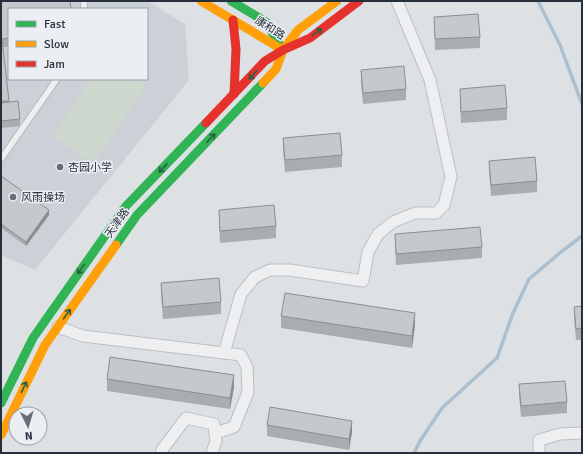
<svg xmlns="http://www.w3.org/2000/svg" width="583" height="454" font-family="Signika,'Noto Sans SC',sans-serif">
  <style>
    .built { fill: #ccd1d7; fill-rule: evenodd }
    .grass { fill: #cfd8cf }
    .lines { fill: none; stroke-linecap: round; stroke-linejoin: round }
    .stream { stroke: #acbfcf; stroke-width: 3.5 }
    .lane-casing { stroke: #bdbfc2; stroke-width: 8 }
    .street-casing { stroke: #bdbfc2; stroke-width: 13 }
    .lane { stroke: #edeff0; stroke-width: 5.5 }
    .street { stroke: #edeff0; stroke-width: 11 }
    .fast { stroke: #30b455; stroke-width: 9 }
    .slow { stroke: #ff9f0a; stroke-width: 9 }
    .jam { stroke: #e5322d; stroke-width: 9 }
    .wall { fill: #aaadaf }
    .shaded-wall { fill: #8b8d8f }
    .building { fill: #c6c9cc; stroke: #8b8d8f }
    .oneway { stroke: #2a5e45 }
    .poi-dot { fill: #666d77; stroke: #ebeff4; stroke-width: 1.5 }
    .labels { text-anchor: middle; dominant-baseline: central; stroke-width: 3; stroke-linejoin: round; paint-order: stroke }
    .street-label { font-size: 11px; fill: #262f3c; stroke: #ebeff4 }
    .poi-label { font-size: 11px; fill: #262f3c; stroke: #ebeff4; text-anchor: start }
  </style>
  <rect width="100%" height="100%" fill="#dee1e4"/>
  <path class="built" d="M 1,1 L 147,1 L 185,24 L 189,80 L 35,270 L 1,255 ZM 9,9 L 147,9 L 147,79 L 9,79 Z"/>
  <path class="grass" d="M 92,79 L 135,79 L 146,87 L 92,164 L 52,136 Z"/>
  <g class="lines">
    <g class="stream">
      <path d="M 538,1 L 560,45 L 582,104"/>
      <path d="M 414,453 L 420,441 L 442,408 L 497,358 L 513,313 L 529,279 L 561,252 L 582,236"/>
    </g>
    <defs>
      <g id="lane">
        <path d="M 84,1 L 84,9"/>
        <path d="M 1,159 L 57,79"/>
      </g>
      <g id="street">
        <path d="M 58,327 L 83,336 L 241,355 L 247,367 L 248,392 L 234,427 L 215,433"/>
        <path d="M 224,353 L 241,294 L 255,277 L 270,270 L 290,270 L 363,281 L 368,252 L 378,234 L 393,222 L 415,213 L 436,213 L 444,205 L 451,177 L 430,80 L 397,1"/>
        <path d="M 161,453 L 162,450 L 186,418 L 214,424 L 216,441 L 212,453"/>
        <path d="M 539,453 L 539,440 L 560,434 L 582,433"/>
      </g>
    </defs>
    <use href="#lane" class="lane-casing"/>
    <use href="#street" class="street-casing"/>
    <use href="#lane" class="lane"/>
    <use href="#street" class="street"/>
    <g class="fast">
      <path d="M 231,1 L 266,22 L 282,49"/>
      <path d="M 116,245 L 137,215 L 263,83"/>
      <path d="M 1,403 L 33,338 L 126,206 L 206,123"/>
    </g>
    <g class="slow">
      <path d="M 201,1 L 283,50"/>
      <path d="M 263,83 L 276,69 L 283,50 L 298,30 L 337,1"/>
      <path d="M 1,435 L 45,345 L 116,245"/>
    </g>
    <g class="jam">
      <path d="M 233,20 L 236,49 L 234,94"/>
      <path d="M 206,123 L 265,61 L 283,50 L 310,38 L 359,1"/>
    </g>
  </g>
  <g class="wall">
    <path d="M 1,1 L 9,9 L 9,47 L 3,47 L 9,102 L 20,119 L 20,126 L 1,128 Z"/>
    <path d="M 434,17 L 480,37 L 480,48 L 435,50 Z"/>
    <path d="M 361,70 L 406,89 L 406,100 L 363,104 L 361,82 Z"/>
    <path d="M 460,89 L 507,108 L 507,120 L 461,123 L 460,100 Z"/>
    <path d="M 283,138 L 342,155 L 342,167 L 285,172 L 283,150 Z"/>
    <path d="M 489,161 L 537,181 L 537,192 L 491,196 L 489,172 Z"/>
    <path d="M 1,176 L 49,215 L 26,246 L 1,228 Z"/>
    <path d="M 219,210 L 276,226 L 276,238 L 220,243 L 219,221 Z"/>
    <path d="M 395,234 L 482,247 L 482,258 L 396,265 L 395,246 Z"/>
    <path d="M 161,283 L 221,302 L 221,314 L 163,319 L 161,295 Z"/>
    <path d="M 582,306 L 582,340 L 576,340 L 574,318 L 574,307 Z"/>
    <path d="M 281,316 L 415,325 L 412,348 L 281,328 Z"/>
    <path d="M 107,379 L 234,387 L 230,409 L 107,391 Z"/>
    <path d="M 519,384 L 567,402 L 567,413 L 521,417 L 519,396 Z"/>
    <path d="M 267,425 L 352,432 L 349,450 L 267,436 Z"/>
  </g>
  <g class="shaded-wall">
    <path d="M 49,210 L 49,215 L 26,246 L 26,242 Z"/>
    <path d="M 415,313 L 415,325 L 412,348 L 412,336 Z"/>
    <path d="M 234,375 L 234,387 L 230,409 L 230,398 Z"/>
    <path d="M 352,421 L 352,432 L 349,450 L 349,439 Z"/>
  </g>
  <g class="building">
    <path d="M 1,1 L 70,1 L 71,9 L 9,9 L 9,38 L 2,39 L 9,101 L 1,101 Z"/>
    <path d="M 478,14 L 480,37 L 435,39 L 434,17 Z"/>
    <path d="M 404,66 L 406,89 L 363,93 L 361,70 Z"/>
    <path d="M 505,85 L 507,108 L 461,112 L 460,89 Z"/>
    <path d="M 18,101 L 20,119 L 1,121 L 1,103 Z"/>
    <path d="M 340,133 L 342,155 L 285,160 L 283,138 Z"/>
    <path d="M 535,157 L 537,181 L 491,185 L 489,161 Z"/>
    <path d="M 1,176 L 49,210 L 26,242 L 1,224 Z"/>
    <path d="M 274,205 L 276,226 L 220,231 L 219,210 Z"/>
    <path d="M 480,227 L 482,247 L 396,254 L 395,234 Z"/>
    <path d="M 219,278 L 221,302 L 163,307 L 161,283 Z"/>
    <path d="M 285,293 L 415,313 L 412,336 L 281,316 Z"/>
    <path d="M 582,306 L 582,328 L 576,329 L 574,307 Z"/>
    <path d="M 110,357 L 234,375 L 230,398 L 107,379 Z"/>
    <path d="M 565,381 L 567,402 L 521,406 L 519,384 Z"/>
    <path d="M 270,407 L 352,421 L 349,439 L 267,425 Z"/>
  </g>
  <defs><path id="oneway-shaft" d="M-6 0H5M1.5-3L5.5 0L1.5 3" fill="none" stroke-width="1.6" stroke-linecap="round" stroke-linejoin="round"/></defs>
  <g class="oneway">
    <use href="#oneway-shaft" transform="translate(317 32) rotate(-37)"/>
    <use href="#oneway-shaft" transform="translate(253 75) rotate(133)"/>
    <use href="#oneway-shaft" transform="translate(211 138) rotate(-46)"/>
    <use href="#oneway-shaft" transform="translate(163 168) rotate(134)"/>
    <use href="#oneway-shaft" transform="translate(81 269) rotate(125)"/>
    <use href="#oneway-shaft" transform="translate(67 314) rotate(-55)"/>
    <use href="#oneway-shaft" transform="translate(24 387) rotate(-64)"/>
  </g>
  <g class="poi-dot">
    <circle cx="60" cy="167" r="4"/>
    <circle cx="13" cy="197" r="4"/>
  </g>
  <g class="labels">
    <g class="street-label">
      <text transform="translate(270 28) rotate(32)">康和路</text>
      <text transform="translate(117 223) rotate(-54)">天津路</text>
    </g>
    <g class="poi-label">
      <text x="68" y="167">杏园小学</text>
      <text x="21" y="197">风雨操场</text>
    </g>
  </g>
  <rect width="583" height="454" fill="none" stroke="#262f3c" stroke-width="4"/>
  <rect x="8" y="8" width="140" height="72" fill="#ebeff4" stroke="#9ca2aa"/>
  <rect x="16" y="21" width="20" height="6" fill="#30b455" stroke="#9ca2aa"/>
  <text x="44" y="28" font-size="12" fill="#262f3c">Fast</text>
  <rect x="16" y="41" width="20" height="6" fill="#ff9f0a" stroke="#9ca2aa"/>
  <text x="44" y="48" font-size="12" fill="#262f3c">Slow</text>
  <rect x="16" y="61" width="20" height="6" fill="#e5322d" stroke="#9ca2aa"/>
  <text x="44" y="68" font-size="12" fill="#262f3c">Jam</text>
  <g transform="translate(28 426) rotate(175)"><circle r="19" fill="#ebeff4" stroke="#9ca2aa"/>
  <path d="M0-3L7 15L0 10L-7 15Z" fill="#666d77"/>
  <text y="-6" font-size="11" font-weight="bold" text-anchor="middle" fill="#262f3c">N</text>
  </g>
</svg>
